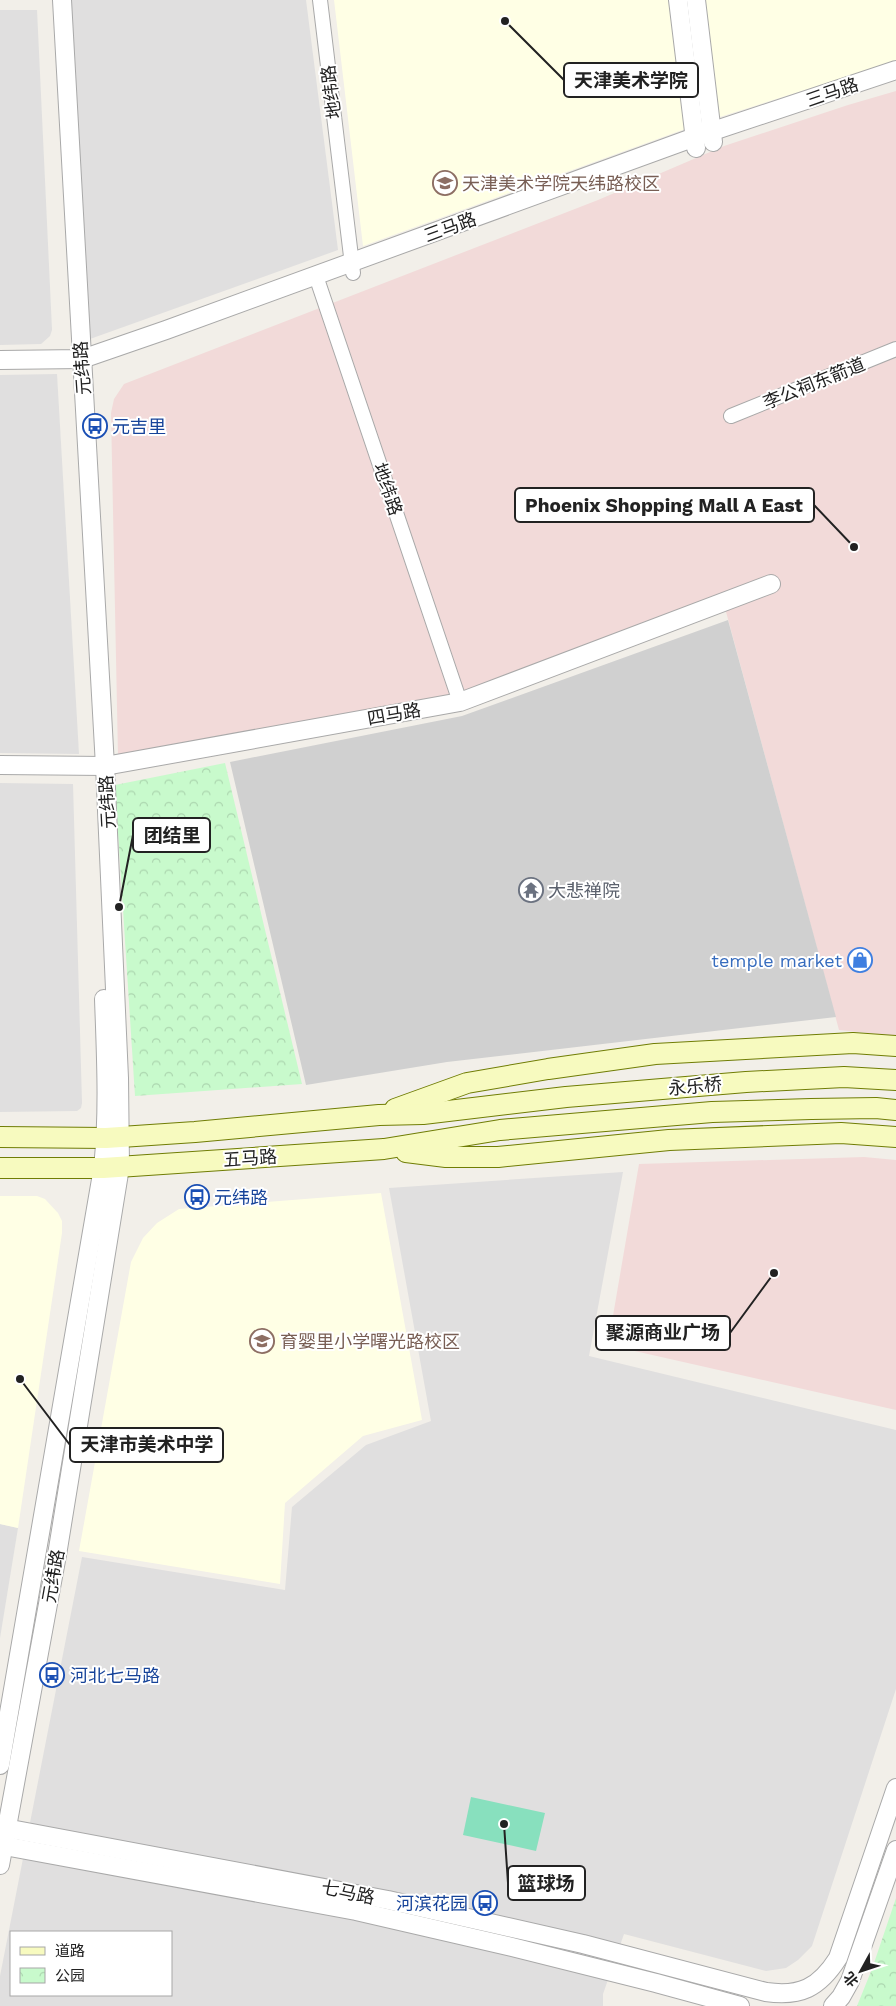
<svg xmlns="http://www.w3.org/2000/svg" width="896" height="2006" font-family="'Work Sans','Noto Sans SC',sans-serif">
  <style>
    .residential { fill: #e0dfdf; fill-rule: evenodd }
    .commercial { fill: #f2dad9 }
    .education { fill: #ffffe5 }
    .religious { fill: #d0d0d0 }
    .park { fill: url(#park-crowns) }
    .pitch { fill: #88e0be }
    .lines { fill: none; stroke-linecap: round; stroke-linejoin: round }
    .minor-casing { stroke: #a9a9a9; stroke-width: 16 }
    .tertiary-casing { stroke: #a9a9a9; stroke-width: 20 }
    .secondary-casing { stroke: #707d05; stroke-width: 22 }
    .minor { stroke: #fff; stroke-width: 14 }
    .tertiary { stroke: #fff; stroke-width: 18 }
    .secondary { stroke: #f7fabf; stroke-width: 20 }
    .labels { text-anchor: middle; dominant-baseline: central; stroke-width: 4; stroke-linejoin: round; paint-order: stroke }
    .street-label { font-size: 18px; fill: #222; stroke: #fff }
    .education-label { font-size: 18px; fill: #785e54; stroke: #fff; text-anchor: start }
    .transit-label { font-size: 18px; fill: #164399; stroke: #fff; text-anchor: start }
    .worship-label { font-size: 18px; fill: #5b616d; stroke: #fff; text-anchor: start }
    .shop-label { font-size: 18px; fill: #366cbe; stroke: #fff; text-anchor: end }
    .leader { fill: none; stroke: #222; stroke-width: 2 }
    .callout-dot { fill: #222; stroke: #fff; stroke-width: 2 }
    .callout { fill: #fff; stroke: #222; stroke-width: 2 }
    .callout-label { font-size: 19px; text-anchor: middle; font-weight: bold; fill: #222 }
  </style>
  <defs>
    <pattern id="park-crowns" width="20" height="18" patternUnits="userSpaceOnUse" patternTransform="scale(1.25)"><rect width="20" height="18" fill="#c8facc"/><path d="M2 6a3 3 0 1 1 6 0M12 15a3 3 0 1 1 6 0" fill="none" stroke="#acd6af"/></pattern>
  </defs>
  <rect width="100%" height="100%" fill="#f2efe9"/>
  <g class="residential">
    <path d="M 69,0 L 306,0 L 338,250 L 90,339 Z"/>
    <path d="M 0,10 L 37,10 L 52,330 L 50,336 L 41,344 L 0,345 Z"/>
    <path d="M 57,374 L 79,754 L 0,753 L 0,375 Z"/>
    <path d="M 0,783 L 73,784 L 82,1103 L 81,1108 L 77,1111 L 0,1112 Z"/>
    <path d="M 623,1172 L 589,1356 L 896,1430 L 896,1689 L 812,1946 L 798,1960 L 786,1968 L 766,1971 L 624,1934 L 603,1994 L 603,2006 L 0,2006 L 0,1976 L 82,1557 L 285,1590 L 292,1507 L 366,1445 L 431,1421 L 389,1188 ZM 11,1932 L 171,1932 L 171,1995 L 11,1995 Z"/>
    <path d="M 0,1524 L 18,1528 L 0,1638 Z"/>
  </g>
  <g class="commercial">
    <path d="M 896,91 L 896,1036 L 839,1030 L 725,608 L 468,693 L 118,756 L 111,413 L 114,399 L 124,384 L 598,200 L 724,146 L 848,105 Z"/>
    <path d="M 864,1157 L 896,1160 L 896,1410 L 608,1345 L 639,1164 Z"/>
  </g>
  <g class="education">
    <path d="M 334,0 L 896,0 L 896,61 L 707,121 L 363,246 Z"/>
    <path d="M 381,1193 L 422,1420 L 363,1436 L 285,1503 L 280,1584 L 79,1551 L 131,1262 L 143,1238 L 157,1223 L 179,1209 Z"/>
    <path d="M 0,1196 L 37,1196 L 45,1199 L 58,1213 L 62,1221 L 62,1233 L 18,1528 L 0,1524 Z"/>
  </g>
  <path class="religious" d="M 728,620 L 836,1017 L 447,1062 L 306,1085 L 230,762 L 462,716 Z"/>
  <g class="park">
    <path d="M 225,763 L 302,1084 L 135,1096 L 115,785 Z"/>
    <path d="M 896,1898 L 896,2006 L 857,2006 L 872,1969 Z"/>
  </g>
  <path class="pitch" d="M 471,1797 L 545,1813 L 536,1851 L 463,1835 Z"/>
  <g class="lines">
    <defs>
      <g id="minor">
        <path d="M 320,0 L 353,273"/>
        <path d="M 316,276 L 460,702"/>
        <path d="M 731,416 L 896,349"/>
      </g>
      <g id="tertiary">
        <path d="M 678,0 L 696,148"/>
        <path d="M 696,0 L 713,142"/>
        <path d="M 0,360 L 82,359 L 166,330 L 695,137 L 896,70"/>
        <path d="M 0,765 L 105,766 L 460,702 L 771,584"/>
        <path d="M 0,1765 L 103,1168 C 109,1112 106,1056 104,999"/>
        <path d="M 0,1827 L 388,1900 L 583,1944 L 766,1992 C 800,1997 819,1988 838,1958 L 896,1788"/>
        <path d="M 0,1845 L 356,1911 L 512,1947 L 656,1983 L 740,2006"/>
        <path d="M 0,1865 L 57,1555 L 120,1167 L 119,1078 L 105,766 L 62,0"/>
        <path d="M 833,2006 L 841,1997 L 850,1981 L 896,1850"/>
      </g>
      <g id="secondary">
        <path d="M 395,1109 L 467,1083 L 548,1069 L 655,1054 L 853,1043 L 896,1046"/>
        <path d="M 0,1137 L 106,1138 L 195,1132 L 379,1115 L 423,1114 L 566,1097 L 746,1082 L 844,1077 L 896,1080"/>
        <path d="M 406,1152 L 446,1157 L 498,1157 L 669,1140 L 841,1133 L 896,1137"/>
        <path d="M 0,1168 L 103,1168 L 384,1149 L 500,1130 L 712,1112 L 811,1109 L 876,1108 L 896,1110"/>
      </g>
    </defs>
    <use href="#minor" class="minor-casing"/>
    <use href="#tertiary" class="tertiary-casing"/>
    <use href="#secondary" class="secondary-casing"/>
    <use href="#minor" class="minor"/>
    <use href="#tertiary" class="tertiary"/>
    <use href="#secondary" class="secondary"/>
  </g>
  <defs>
    <symbol id="school-ring" viewBox="-11 -11 22 22"><circle r="9.5" fill="#fff" stroke="#8d6e63" stroke-width="1.5"/><path d="M0-5L7-2L0 1L-7-2ZM-4 1L0 2.5L4 1V4Q0 6-4 4Z" fill="#8d6e63"/></symbol>
    <symbol id="bus-ring" viewBox="-11 -11 22 22"><circle r="9.5" fill="#fff" stroke="#1a4fb4" stroke-width="1.5"/><path d="M-5-6H5V4H4V6H2V4H-2V6H-4V4H-5ZM-3.5-4V0h7V-4ZM-3.5 1.2v1.5H-2V1.2ZM2 1.2v1.5H3.5V1.2Z" fill="#1a4fb4"/></symbol>
    <symbol id="temple-ring" viewBox="-11 -11 22 22"><circle r="9.5" fill="#fff" stroke="#6b7280" stroke-width="1.5"/><path d="M0-6L5-2H3V0L6.5 2.5H4V6H1.5V3h-3V6H-4V2.5H-6.5L-3 0V-2H-5Z" fill="#6b7280"/></symbol>
    <symbol id="shop-ring" viewBox="-11 -11 22 22"><circle r="9.5" fill="#fff" stroke="#3f7fe0" stroke-width="1.5"/><path d="M-5-2.5h2.3a2.7 3.5 0 0 1 5.4 0H5L5.5 6h-11ZM-1.5-2.5h3a1.5 2.3 0 0 0-3 0Z" fill="#3f7fe0"/></symbol>
  </defs>
  <g fill-rule="evenodd">
    <use href="#school-ring" x="431" y="169" width="28" height="28"/>
    <use href="#bus-ring" x="81" y="412" width="28" height="28"/>
    <use href="#temple-ring" x="517" y="876" width="28" height="28"/>
    <use href="#shop-ring" x="846" y="946" width="28" height="28"/>
    <use href="#bus-ring" x="183" y="1183" width="28" height="28"/>
    <use href="#school-ring" x="248" y="1327" width="28" height="28"/>
    <use href="#bus-ring" x="38" y="1661" width="28" height="28"/>
    <use href="#bus-ring" x="471" y="1889" width="28" height="28"/>
  </g>
  <g class="labels">
    <g class="street-label">
      <text transform="translate(331 92) rotate(-97)">地纬路</text>
      <text transform="translate(832 92) rotate(-19)">三马路</text>
      <text transform="translate(450 227) rotate(-20)">三马路</text>
      <text transform="translate(82 368) rotate(-94)">元纬路</text>
      <text transform="translate(814 383) rotate(-22)">李公祠东箭道</text>
      <text transform="translate(388 489) rotate(71)">地纬路</text>
      <text transform="translate(394 714) rotate(-10)">四马路</text>
      <text transform="translate(107 802) rotate(-93)">元纬路</text>
      <text transform="translate(695 1086) rotate(-5)">永乐桥</text>
      <text transform="translate(250 1158) rotate(-4)">五马路</text>
      <text transform="translate(53 1576) rotate(-80)">元纬路</text>
      <text transform="translate(348 1892) rotate(12)">七马路</text>
    </g>
    <g class="education-label">
      <text x="462" y="183">天津美术学院天纬路校区</text>
      <text x="280" y="1341">育婴里小学曙光路校区</text>
    </g>
    <g class="transit-label">
      <text x="112" y="426">元吉里</text>
      <text x="214" y="1197">元纬路</text>
      <text x="70" y="1675">河北七马路</text>
      <text x="468" y="1903" text-anchor="end">河滨花园</text>
    </g>
    <g class="worship-label">
      <text x="548" y="890">大悲禅院</text>
    </g>
    <g class="shop-label">
      <text x="842" y="960">temple market</text>
    </g>
  </g>
  <path class="leader" d="M505 21L564 80M854 547L814 505M119 907L133 835M774 1273L730 1333M20 1379L70 1445M504 1824L508 1883"/>
  <g class="callout-dot">
    <circle cx="505" cy="21" r="5"/>
    <circle cx="854" cy="547" r="5"/>
    <circle cx="119" cy="907" r="5"/>
    <circle cx="774" cy="1273" r="5"/>
    <circle cx="20" cy="1379" r="5"/>
    <circle cx="504" cy="1824" r="5"/>
  </g>
  <g class="callout">
    <rect x="564" y="63" width="134" height="34" rx="5"/>
    <rect x="515" y="488" width="299" height="34" rx="5"/>
    <rect x="133" y="818" width="77" height="34" rx="5"/>
    <rect x="596" y="1316" width="134" height="34" rx="5"/>
    <rect x="70" y="1428" width="153" height="34" rx="5"/>
    <rect x="508" y="1866" width="77" height="34" rx="5"/>
  </g>
  <g class="callout-label">
    <text x="631" y="87">天津美术学院</text>
    <text x="664" y="512">Phoenix Shopping Mall A East</text>
    <text x="172" y="842">团结里</text>
    <text x="663" y="1339">聚源商业广场</text>
    <text x="147" y="1451">天津市美术中学</text>
    <text x="546" y="1890">篮球场</text>
  </g>
  <rect x="10" y="1931" width="162" height="65" fill="#ffffff" stroke="#a7a7a7"/>
  <rect x="20" y="1947" width="25" height="8" fill="#f7fabf" stroke="#a7a7a7"/>
  <text x="55" y="1956" font-size="15" fill="#222222">道路</text>
  <rect x="20" y="1968" width="25" height="15" fill="url(#park-crowns)" stroke="#a7a7a7"/>
  <text x="55" y="1981" font-size="15" fill="#222222">公园</text>
  <g transform="translate(861 1971) rotate(230)" stroke="#ffffff" stroke-width="4" paint-order="stroke">
  <path d="M0-4L9 19L0 12L-9 19Z" fill="#222222"/>
  <text y="-8" font-size="14" font-weight="bold" text-anchor="middle" fill="#222222">北</text>
  </g>
</svg>
